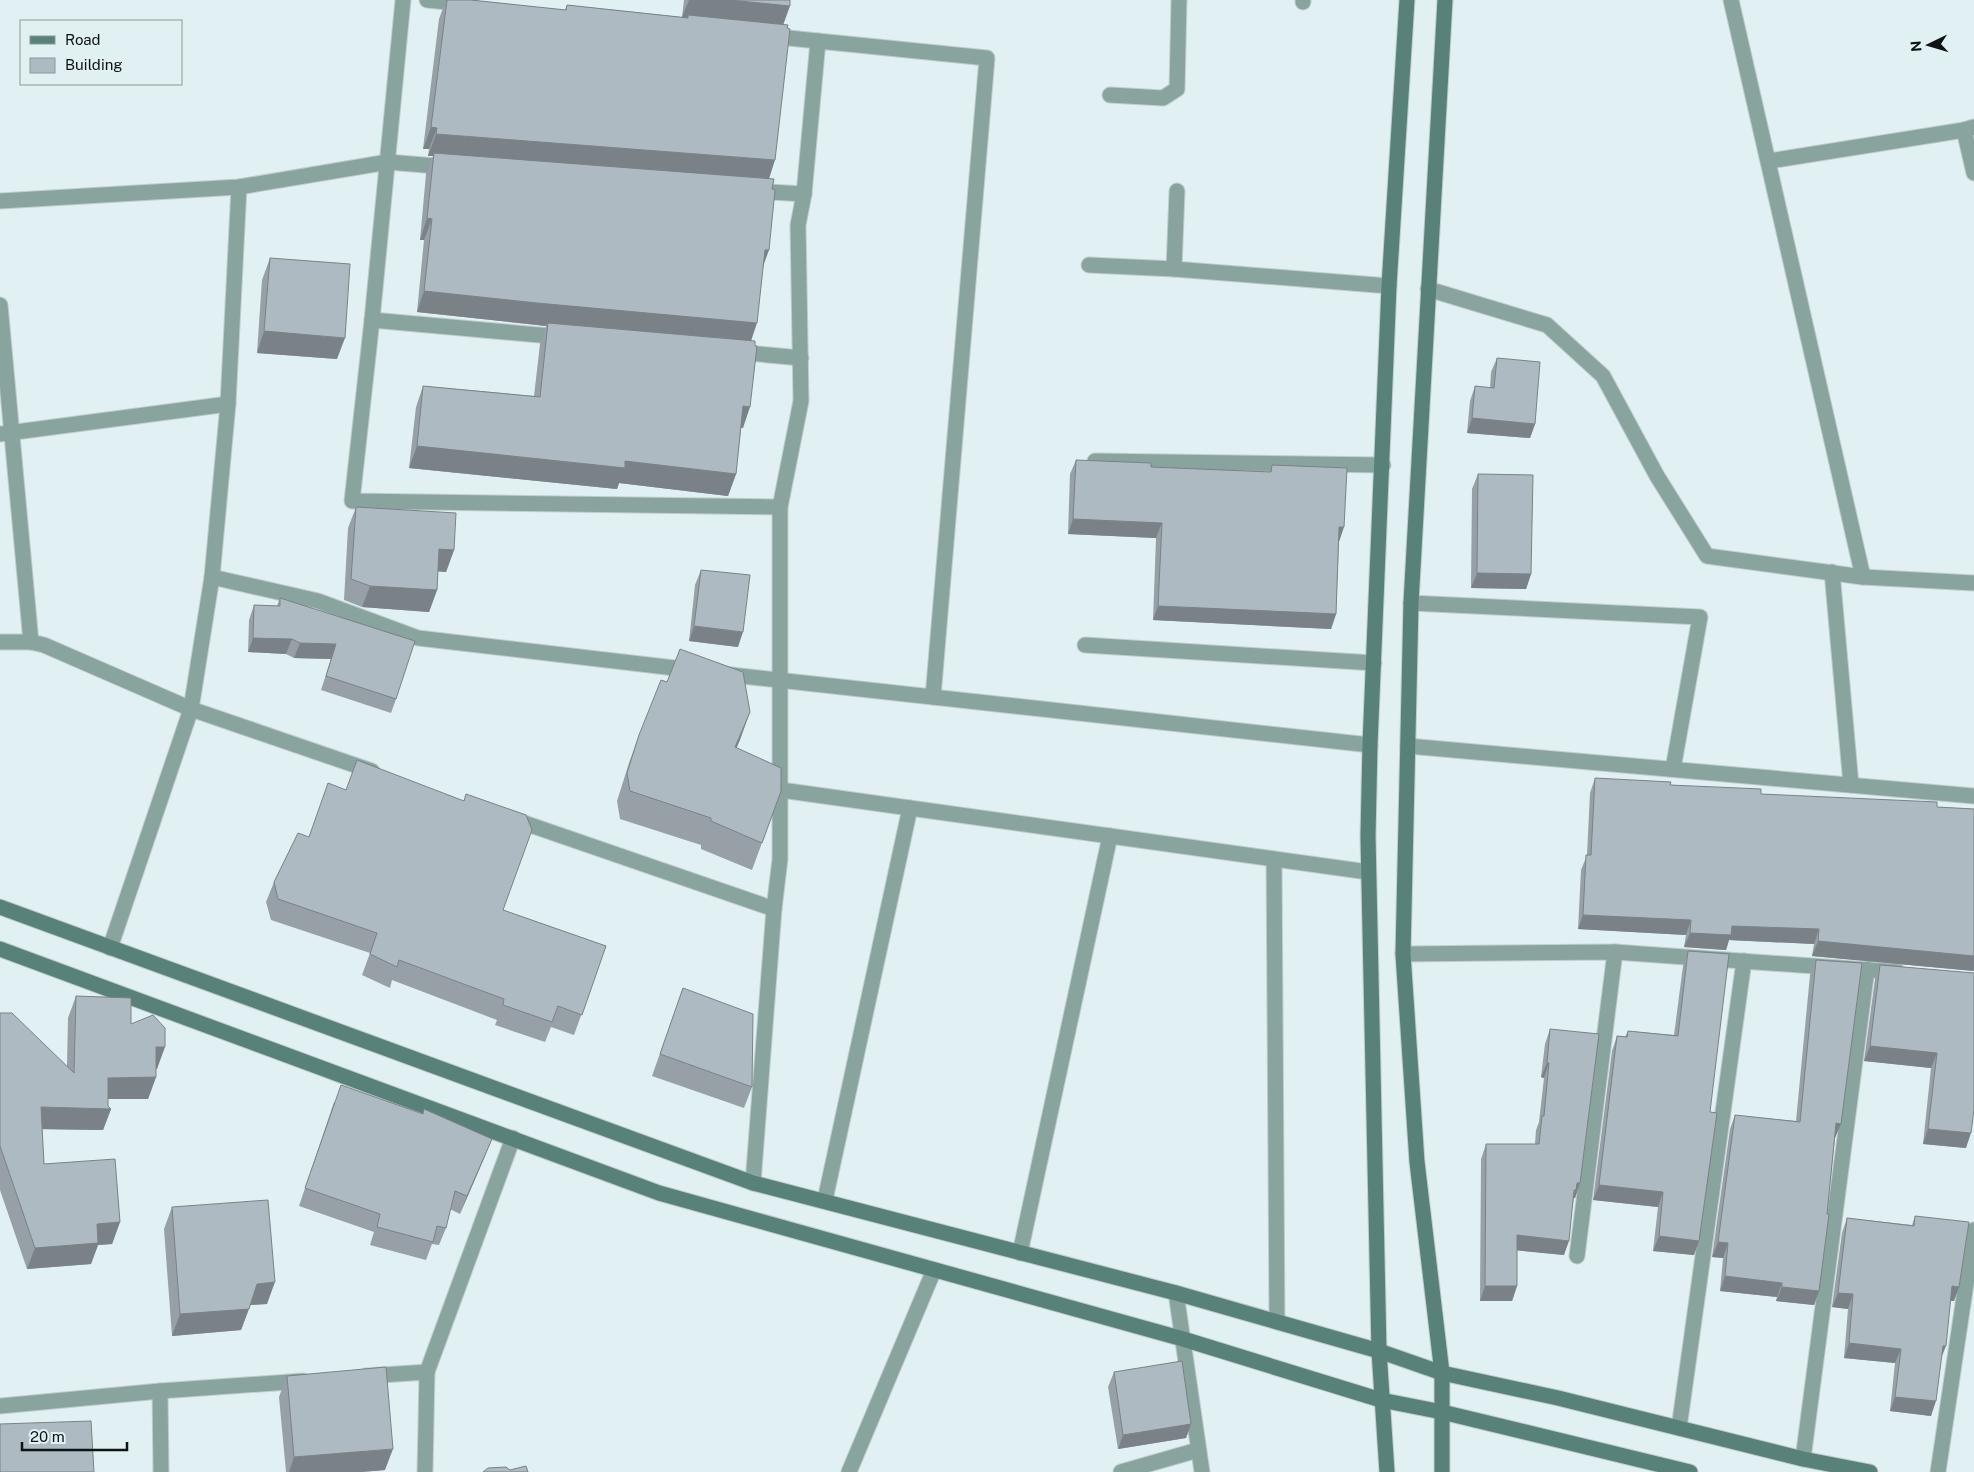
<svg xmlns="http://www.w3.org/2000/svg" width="1974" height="1472" font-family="'Public Sans',sans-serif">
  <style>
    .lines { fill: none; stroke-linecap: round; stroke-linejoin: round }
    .street-casing { stroke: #bfcdce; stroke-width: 17 }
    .secondary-casing { stroke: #bfcdce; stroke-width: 17 }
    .street { stroke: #89a49f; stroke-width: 15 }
    .secondary { stroke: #58817a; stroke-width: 15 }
    .wall { fill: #96a0a6 }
    .shaded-wall { fill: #7a8287 }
    .building { fill: #aebac1; stroke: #7a8287 }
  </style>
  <rect width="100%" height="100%" fill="#e1f0f2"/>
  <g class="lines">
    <defs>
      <g id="street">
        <path d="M 403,0 L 372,320 L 352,501 L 780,507"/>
        <path d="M 427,0 L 466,4"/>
        <path d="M 1731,0 L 1863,577"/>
        <path d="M 1303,2 L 1303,0"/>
        <path d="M 769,36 L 818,41"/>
        <path d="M 1110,95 L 1163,98 L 1177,89 L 1179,0"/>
        <path d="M 1964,130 L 1974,173"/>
        <path d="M 1769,161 L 1964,130 L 1974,127"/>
        <path d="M 239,187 L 228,404 L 212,577 L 191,709 L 372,771"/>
        <path d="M 755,191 L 804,194"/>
        <path d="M 0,201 L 239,187 L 388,162 L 448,167"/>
        <path d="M 1089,265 L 1174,269 L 1389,286"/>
        <path d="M 1174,269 L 1177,191"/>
        <path d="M 1428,289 L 1547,325 L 1603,376 L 1657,476 L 1707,556 L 1863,577 L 1974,583"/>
        <path d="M 0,305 L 31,642"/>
        <path d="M 372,320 L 562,337"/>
        <path d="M 737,352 L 801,358"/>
        <path d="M 0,434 L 228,404"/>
        <path d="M 1095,461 L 1383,465"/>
        <path d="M 1832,572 L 1851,785"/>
        <path d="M 212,577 L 318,601 L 418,638 L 692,670"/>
        <path d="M 1411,603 L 1700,617 L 1673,769"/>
        <path d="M 0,642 L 31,642 L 44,645 L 191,709 L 110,948"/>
        <path d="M 1085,645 L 1374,663"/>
        <path d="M 723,674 L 1370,745"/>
        <path d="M 1408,746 L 1974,796"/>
        <path d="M 781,790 L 1368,872"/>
        <path d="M 510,818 L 774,909"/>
        <path d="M 1274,859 L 1277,1322"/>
        <path d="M 1403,954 L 1615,952 L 1898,972"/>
        <path d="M 753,1183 L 774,909 L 780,859 L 780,507 L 801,401 L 798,225 L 804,194 L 818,41 L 987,58 L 933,697"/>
        <path d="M 825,1200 L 910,808"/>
        <path d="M 1020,1253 L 1110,836"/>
        <path d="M 1577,1256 L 1615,952"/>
        <path d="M 1176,1293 L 1202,1472"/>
        <path d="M 427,1372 L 513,1138"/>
        <path d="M 366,1376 L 427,1372 L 425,1472"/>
        <path d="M 160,1391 L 161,1472"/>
        <path d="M 0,1406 L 160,1391 L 303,1381"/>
        <path d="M 1679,1428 L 1744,961"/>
        <path d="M 1803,1459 L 1867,969"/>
        <path d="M 849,1472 L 934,1270"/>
        <path d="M 1121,1472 L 1198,1450"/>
        <path d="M 1938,1472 L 1974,1230"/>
      </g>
      <g id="secondary">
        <path d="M 0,907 L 753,1183 L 1176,1293 L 1379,1351 L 1442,1373 L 1558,1398 L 1803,1459 L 1870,1472"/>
        <path d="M 0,949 L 659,1193 L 1183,1339 L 1381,1400 L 1442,1412 L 1690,1472"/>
        <path d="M 1387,1472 L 1379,1351 L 1368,836 L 1370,745 L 1389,286 L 1407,0"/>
        <path d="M 1442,1472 L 1442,1373 L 1417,1162 L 1403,954 L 1411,603 L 1445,0"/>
      </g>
    </defs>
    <use href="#street" class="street-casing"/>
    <use href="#secondary" class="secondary-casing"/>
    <use href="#street" class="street"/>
    <use href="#secondary" class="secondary"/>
  </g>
  <g class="wall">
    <path d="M 446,0 L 471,0 L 565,10 L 567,5 L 682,17 L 684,0 L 790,0 L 783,25 L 769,179 L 763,265 L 751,341 L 743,428 L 741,428 L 736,474 L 728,496 L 619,483 L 617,489 L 409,468 L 416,407 L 423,386 L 534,396 L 540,344 L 546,326 L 417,312 L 424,240 L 420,240 L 426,174 L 433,156 L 428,156 L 429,149 L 423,149 L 439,19 Z"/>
    <path d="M 270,258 L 337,359 L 257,353 L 262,280 Z"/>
    <path d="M 1497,358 L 1535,424 L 1530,438 L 1467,433 L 1470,401 L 1475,386 L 1490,388 L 1491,372 Z"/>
    <path d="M 1076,460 L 1151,467 L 1269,472 L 1272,465 L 1339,541 L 1336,614 L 1331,629 L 1153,620 L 1156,538 L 1068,534 L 1070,474 Z"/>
    <path d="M 1478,474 L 1531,574 L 1526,589 L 1471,588 L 1472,489 Z"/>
    <path d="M 356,507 L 454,550 L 446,572 L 438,571 L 437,590 L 429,612 L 362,607 L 344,600 L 348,528 Z"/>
    <path d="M 701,570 L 738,647 L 689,641 L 695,585 Z"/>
    <path d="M 280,598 L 396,699 L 391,713 L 321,690 L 331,659 L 294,658 L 286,654 L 248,652 L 249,620 L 254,605 L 277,606 Z"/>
    <path d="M 639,735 L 781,791 L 752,870 L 701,849 L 701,845 L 620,819 L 617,801 L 629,763 Z"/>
    <path d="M 1595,778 L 1670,785 L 1761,794 L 1937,807 L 1974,809 L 1974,971 L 1812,956 L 1814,944 L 1729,940 L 1726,950 L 1684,947 L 1686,935 L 1578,929 L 1581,870 L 1587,855 L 1590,793 Z"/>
    <path d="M 346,790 L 464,801 L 466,794 L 503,910 L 606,946 L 574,1035 L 551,1027 L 545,1042 L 495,1025 L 497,1020 L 392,980 L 390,988 L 362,975 L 370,953 L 271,920 L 266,902 L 274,882 Z"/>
    <path d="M 1688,951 L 1710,1112 L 1694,1255 L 1653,1251 L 1658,1207 L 1593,1200 L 1612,1051 L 1617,1036 L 1625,1037 L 1628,1031 L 1674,1035 L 1683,966 Z"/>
    <path d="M 1816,960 L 1835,1138 L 1819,1291 L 1814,1305 L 1776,1301 L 1777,1297 L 1720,1291 L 1723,1258 L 1712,1257 L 1730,1129 L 1735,1115 L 1796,1121 L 1810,975 Z"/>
    <path d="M 1880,965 L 1974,973 L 1966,1148 L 1923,1144 L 1931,1068 L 1864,1061 L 1875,979 Z"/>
    <path d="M 683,988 L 752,1087 L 744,1108 L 652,1076 Z"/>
    <path d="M 76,996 L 131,1024 L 157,1069 L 156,1069 L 156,1077 L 148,1099 L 108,1099 L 108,1106 L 111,1109 L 103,1130 L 42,1129 L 44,1164 L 120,1222 L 112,1244 L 98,1245 L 91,1264 L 27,1269 L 0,1190 L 0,1013 L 67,1066 L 68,1018 Z"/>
    <path d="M 1550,1029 L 1580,1183 L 1575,1198 L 1574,1198 L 1564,1255 L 1517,1250 L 1517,1286 L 1512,1301 L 1480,1301 L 1481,1159 L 1486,1144 L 1535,1144 L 1536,1130 L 1539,1122 L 1544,1078 L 1541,1077 L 1545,1044 Z"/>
    <path d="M 334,1102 L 423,1114 L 485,1156 L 460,1214 L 450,1209 L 446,1228 L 439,1245 L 432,1244 L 426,1260 L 370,1245 L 374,1232 L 299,1206 Z"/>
    <path d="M 172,1207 L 267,1304 L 250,1305 L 241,1330 L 172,1336 L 164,1229 Z"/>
    <path d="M 1915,1216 L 1959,1287 L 1954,1301 L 1950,1301 L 1931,1416 L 1890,1411 L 1895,1363 L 1844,1358 L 1848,1309 L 1832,1307 L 1842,1233 L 1847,1218 L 1912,1225 Z"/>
    <path d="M 1114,1372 L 1191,1424 L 1186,1438 L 1118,1449 L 1108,1387 Z"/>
    <path d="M 287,1376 L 385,1470 L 361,1472 L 286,1472 L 279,1397 Z"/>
  </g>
  <g class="shaded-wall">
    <path d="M 689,0 L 729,0 L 790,6 L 782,28 L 688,15 L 687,18 L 682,17 Z"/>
    <path d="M 431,127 L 437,128 L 429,149 L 423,149 Z"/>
    <path d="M 436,134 L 775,160 L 768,182 L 434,153 L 433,156 L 428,156 Z"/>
    <path d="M 427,218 L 432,219 L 424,240 L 420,240 Z"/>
    <path d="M 765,250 L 769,250 L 761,272 Z"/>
    <path d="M 424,291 L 757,323 L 750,344 L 548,323 L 546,326 L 529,324 L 417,312 Z"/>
    <path d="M 264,331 L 345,338 L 337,359 L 257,353 Z"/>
    <path d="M 743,406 L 750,407 L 743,428 L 735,427 Z"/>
    <path d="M 1472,418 L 1535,424 L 1530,438 L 1467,433 Z"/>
    <path d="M 417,446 L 625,461 L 736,474 L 728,496 L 619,483 L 617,489 L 409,468 Z"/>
    <path d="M 1073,519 L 1162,523 L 1156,538 L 1068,534 Z"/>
    <path d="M 1339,527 L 1344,527 L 1339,542 Z"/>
    <path d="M 439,549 L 454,550 L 446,572 L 431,571 Z"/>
    <path d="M 1477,573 L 1531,574 L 1526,589 L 1471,588 Z"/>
    <path d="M 370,586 L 437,590 L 429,612 L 362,607 Z"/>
    <path d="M 1158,606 L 1336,614 L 1331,629 L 1153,620 Z"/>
    <path d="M 694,626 L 743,632 L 738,647 L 689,641 Z"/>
    <path d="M 253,638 L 292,639 L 286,654 L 248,652 Z"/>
    <path d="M 300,643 L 336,644 L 331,659 L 294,658 Z"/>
    <path d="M 750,712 L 740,740 L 725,775 L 735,747 Z"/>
    <path d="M 1583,915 L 1691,920 L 1686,935 L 1578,929 Z"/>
    <path d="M 1732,926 L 1819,929 L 1814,944 L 1729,940 L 1726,950 L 1684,947 L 1690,933 Z"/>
    <path d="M 1818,941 L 1974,956 L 1974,971 L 1812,956 Z"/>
    <path d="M 1870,1046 L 1937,1053 L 1931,1068 L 1864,1061 Z"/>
    <path d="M 156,1047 L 165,1047 L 157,1069 L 148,1068 Z"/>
    <path d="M 1547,1063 L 1549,1063 L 1544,1078 L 1541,1077 Z"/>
    <path d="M 156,1077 L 148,1099 L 100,1099 L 108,1078 Z"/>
    <path d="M 41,1107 L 111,1109 L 103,1130 L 33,1129 Z"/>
    <path d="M 1836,1123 L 1841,1124 L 1835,1138 L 1831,1138 Z"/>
    <path d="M 1928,1129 L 1971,1133 L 1966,1148 L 1923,1144 Z"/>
    <path d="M 492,1139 L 485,1156 L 460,1214 L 467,1196 Z"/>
    <path d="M 1577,1183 L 1580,1183 L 1575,1198 L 1573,1198 L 1571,1205 Z"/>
    <path d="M 1599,1185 L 1663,1192 L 1658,1207 L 1593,1200 Z"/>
    <path d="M 120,1222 L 112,1244 L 98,1245 L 91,1264 L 27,1269 L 35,1248 L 97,1224 Z"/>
    <path d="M 1517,1235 L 1569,1241 L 1564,1255 L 1512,1250 Z"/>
    <path d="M 1659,1236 L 1699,1241 L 1694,1255 L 1653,1251 Z"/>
    <path d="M 1718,1242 L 1728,1243 L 1723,1258 L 1712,1257 Z"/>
    <path d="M 1725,1276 L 1782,1283 L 1777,1297 L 1720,1291 Z"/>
    <path d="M 275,1282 L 267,1304 L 249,1305 L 257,1284 Z"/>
    <path d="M 1485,1286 L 1517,1286 L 1512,1301 L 1480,1301 Z"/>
    <path d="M 1952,1286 L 1959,1287 L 1954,1301 L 1947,1301 Z"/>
    <path d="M 1782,1287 L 1819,1291 L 1814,1305 L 1776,1301 Z"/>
    <path d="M 1838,1293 L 1853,1294 L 1848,1309 L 1832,1307 Z"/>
    <path d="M 249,1309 L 241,1330 L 172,1336 L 180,1314 Z"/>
    <path d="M 1849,1343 L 1901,1349 L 1895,1363 L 1844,1358 Z"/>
    <path d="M 1943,1346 L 1946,1346 L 1940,1361 Z"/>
    <path d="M 1895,1397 L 1936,1401 L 1931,1416 L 1890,1411 Z"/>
    <path d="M 1191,1424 L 1186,1438 L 1118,1449 L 1123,1435 Z"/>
    <path d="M 393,1449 L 385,1470 L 361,1472 L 289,1472 L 294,1457 Z"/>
  </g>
  <g class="building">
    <path d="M 447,0 L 471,0 L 566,10 L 567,5 L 688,18 L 688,15 L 788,25 L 787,28 L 790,29 L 775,160 L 436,134 L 437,128 L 431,127 Z"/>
    <path d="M 729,0 L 790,0 L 790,6 Z"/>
    <path d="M 434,153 L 774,179 L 772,189 L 775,190 L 769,250 L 765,250 L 757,323 L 537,303 L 424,291 L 432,219 L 427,218 Z"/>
    <path d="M 270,258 L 350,264 L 345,338 L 264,331 Z"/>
    <path d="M 548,323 L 755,341 L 755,346 L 757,346 L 750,407 L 743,406 L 736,474 L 625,461 L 625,468 L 417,446 L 423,386 L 540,397 Z"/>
    <path d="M 1497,358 L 1540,362 L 1535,424 L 1472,418 L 1475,386 L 1494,388 Z"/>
    <path d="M 1076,460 L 1151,463 L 1151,467 L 1271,472 L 1272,465 L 1347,468 L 1344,527 L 1339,527 L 1336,614 L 1158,606 L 1162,523 L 1073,519 Z"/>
    <path d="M 1478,474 L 1533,475 L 1531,574 L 1477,573 Z"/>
    <path d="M 356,507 L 456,513 L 454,550 L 439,549 L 437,590 L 370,586 L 351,579 Z"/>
    <path d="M 701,570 L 750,575 L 743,632 L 694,626 Z"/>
    <path d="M 280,598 L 415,641 L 396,699 L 326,676 L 336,644 L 300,643 L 292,639 L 253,638 L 254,605 L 280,606 Z"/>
    <path d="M 680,649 L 743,672 L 750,712 L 735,747 L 781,768 L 781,791 L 762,843 L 711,821 L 711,818 L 630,791 L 627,773 L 639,735 L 661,680 L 667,682 Z"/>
    <path d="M 357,760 L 464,801 L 466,794 L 526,815 L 532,830 L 503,910 L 606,946 L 582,1015 L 558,1006 L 552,1022 L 503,1005 L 504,999 L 399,960 L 397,967 L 370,954 L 377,933 L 278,899 L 274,882 L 298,833 L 309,837 L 328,783 L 346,790 Z"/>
    <path d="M 1595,778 L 1671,782 L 1670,785 L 1761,789 L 1761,794 L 1937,802 L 1937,807 L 1974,809 L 1974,956 L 1818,941 L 1819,929 L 1732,926 L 1731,935 L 1690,933 L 1691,920 L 1583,915 L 1586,855 L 1591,855 Z"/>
    <path d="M 1688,951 L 1729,954 L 1710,1112 L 1717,1113 L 1699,1241 L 1659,1236 L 1663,1192 L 1599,1185 L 1617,1036 L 1627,1037 L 1628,1031 L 1678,1036 Z"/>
    <path d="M 1816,960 L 1862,963 L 1841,1124 L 1836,1123 L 1827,1214 L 1829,1214 L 1819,1291 L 1782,1287 L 1782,1283 L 1725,1276 L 1728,1243 L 1718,1242 L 1735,1115 L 1800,1122 Z"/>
    <path d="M 1880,965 L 1974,973 L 1974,1109 L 1971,1133 L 1928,1129 L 1937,1053 L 1870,1046 Z"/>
    <path d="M 683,988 L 753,1014 L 752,1087 L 660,1054 Z"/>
    <path d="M 76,996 L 131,998 L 131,1024 L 153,1015 L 165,1028 L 165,1047 L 156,1047 L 156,1077 L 108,1078 L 108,1106 L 111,1109 L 41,1107 L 44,1164 L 115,1159 L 120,1222 L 97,1224 L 98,1243 L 35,1248 L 0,1146 L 0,1013 L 12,1013 L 74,1073 Z"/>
    <path d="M 1550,1029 L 1599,1034 L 1580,1183 L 1577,1183 L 1576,1190 L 1574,1190 L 1569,1241 L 1517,1235 L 1517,1286 L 1485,1286 L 1486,1144 L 1539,1144 L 1542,1116 L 1544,1116 L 1549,1063 L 1547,1063 Z"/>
    <path d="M 341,1085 L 423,1114 L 424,1109 L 492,1139 L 467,1196 L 455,1191 L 446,1228 L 437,1226 L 433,1242 L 377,1227 L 380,1214 L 305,1188 Z"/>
    <path d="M 268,1200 L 275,1282 L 257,1284 L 249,1309 L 180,1314 L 172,1207 Z"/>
    <path d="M 1915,1216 L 1969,1222 L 1959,1287 L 1952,1286 L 1946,1346 L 1943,1346 L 1936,1401 L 1895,1397 L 1901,1349 L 1849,1343 L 1853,1294 L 1838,1293 L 1847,1218 L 1914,1226 Z"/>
    <path d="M 1182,1361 L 1191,1424 L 1123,1435 L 1114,1372 Z"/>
    <path d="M 386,1367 L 393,1449 L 294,1457 L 287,1376 Z"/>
    <path d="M 91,1421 L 94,1472 L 0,1472 L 0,1424 Z"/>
    <path d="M 526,1466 L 528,1472 L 483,1472 L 488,1468 L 506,1467 L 510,1470 Z"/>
  </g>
  <rect x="20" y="20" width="162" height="65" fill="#e1f0f2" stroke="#8d9899"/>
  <rect x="30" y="36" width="25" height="8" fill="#58817a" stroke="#8d9899"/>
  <text x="65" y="45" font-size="15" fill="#0e1314">Road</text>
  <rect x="30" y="58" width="25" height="15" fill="#aebac1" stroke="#8d9899"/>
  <text x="65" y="70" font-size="15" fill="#0e1314">Building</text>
  <g transform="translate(1929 45) rotate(265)" stroke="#e1f0f2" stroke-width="4" paint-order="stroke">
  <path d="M0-4L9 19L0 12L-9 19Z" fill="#0e1314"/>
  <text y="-8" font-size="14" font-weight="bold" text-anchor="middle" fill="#0e1314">N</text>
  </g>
  <path d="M22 1442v8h105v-8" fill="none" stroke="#0e1314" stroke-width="2.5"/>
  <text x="30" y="1442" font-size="15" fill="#0e1314" stroke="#e1f0f2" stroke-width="4" paint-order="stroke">20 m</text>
</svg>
